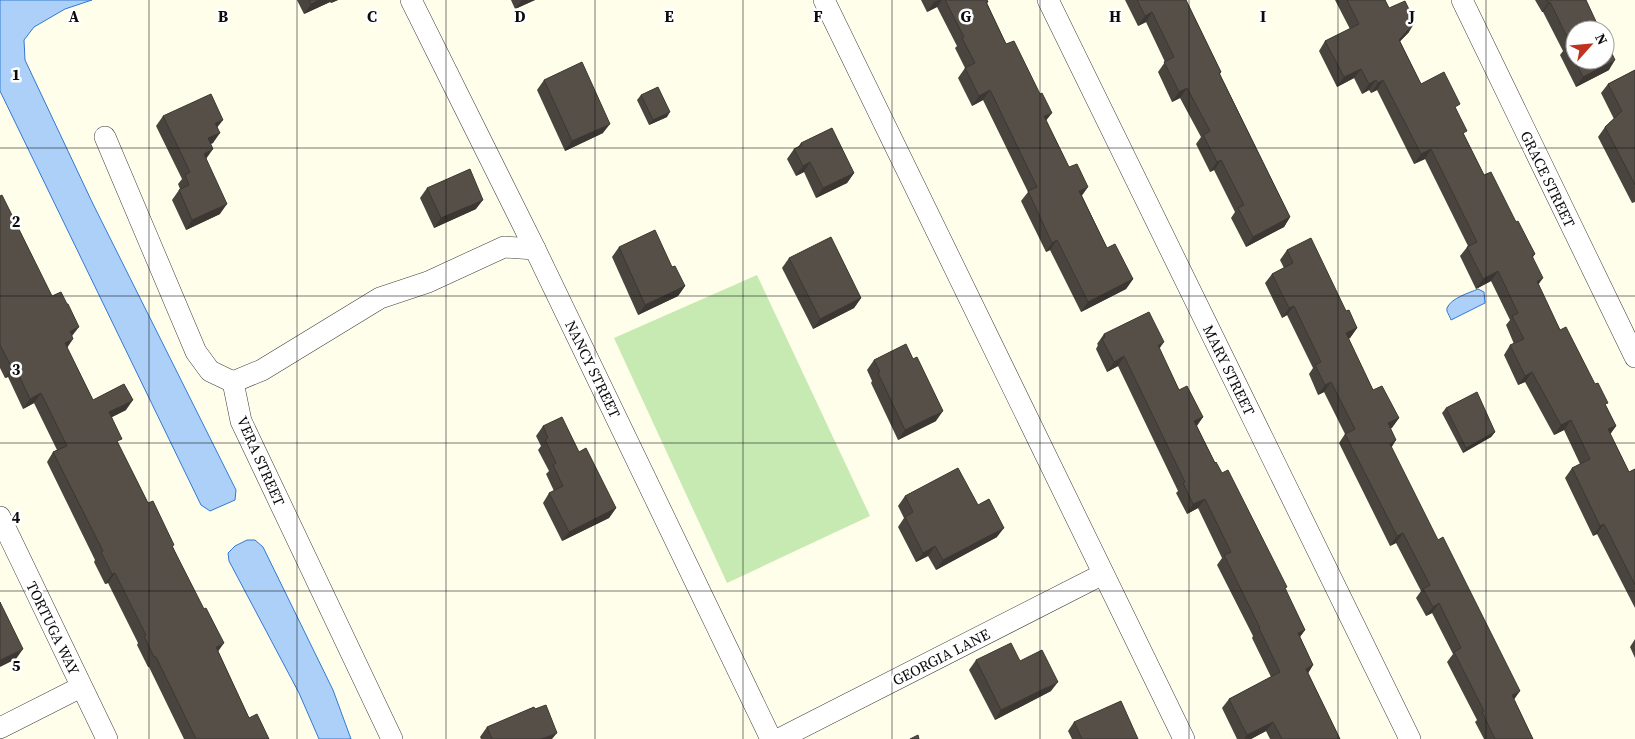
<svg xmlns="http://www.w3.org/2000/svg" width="1635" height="739" font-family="'Source Serif 4',serif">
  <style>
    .green { fill: #c7eab3 }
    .water { fill: #add0f8; stroke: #3278d2 }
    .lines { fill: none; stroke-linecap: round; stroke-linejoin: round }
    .minor-casing { stroke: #3f3f3f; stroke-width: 22 }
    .minor { stroke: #fff; stroke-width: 21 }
    .wall { fill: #49443e }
    .shaded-wall { fill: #3c3732 }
    .building { fill: #554f48; stroke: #3c3732 }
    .grid { fill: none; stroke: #0c0c0c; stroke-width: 1; stroke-opacity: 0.55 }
    .labels { text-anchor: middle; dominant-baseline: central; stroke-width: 5; stroke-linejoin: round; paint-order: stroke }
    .street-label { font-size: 15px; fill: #0c0c0c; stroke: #fff }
    .grid-label { font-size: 16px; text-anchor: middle; font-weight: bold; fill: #0c0c0c; stroke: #fff; stroke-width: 5; stroke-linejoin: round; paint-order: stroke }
  </style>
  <rect width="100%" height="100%" fill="#fffeea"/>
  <path class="green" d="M 757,275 L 870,516 L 727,583 L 614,338 Z"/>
  <g class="water">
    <path d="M 0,0 L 92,0 L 65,9 L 34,27 L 24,40 L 25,60 L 93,204 L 236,490 L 235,500 L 210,511 L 201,505 L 0,91 Z"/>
    <path d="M 1478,289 L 1484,292 L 1485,303 L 1451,320 C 1450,316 1446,312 1447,308 C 1451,298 1469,293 1478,289 Z"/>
    <path d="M 247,540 L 255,540 L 263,547 L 333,690 L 351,739 L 319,739 L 299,693 L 229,561 L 228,553 L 235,546 Z"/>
  </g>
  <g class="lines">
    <defs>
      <g id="minor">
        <path d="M 411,0 L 535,249 L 771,739"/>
        <path d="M 824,0 L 1184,739"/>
        <path d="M 1048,0 L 1410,739"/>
        <path d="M 1462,0 L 1635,357"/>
        <path d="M 105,137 L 196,352 L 210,371 L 233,382 L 241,421 L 392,739"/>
        <path d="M 233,382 L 262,370 L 380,298 L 428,282 L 504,247 L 535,249"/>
        <path d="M 0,517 L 107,739"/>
        <path d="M 0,728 L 81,687"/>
        <path d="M 779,739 L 1103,574"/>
      </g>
    </defs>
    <use href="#minor" class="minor-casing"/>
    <use href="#minor" class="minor"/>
  </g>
  <g class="wall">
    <path d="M 297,0 L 338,0 L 331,3 L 330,2 L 304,14 Z"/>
    <path d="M 511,0 L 535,0 L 515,9 Z"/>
    <path d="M 921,0 L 987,0 L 988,2 L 987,3 L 1006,44 L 1046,120 L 1107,248 L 1133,279 L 1126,289 L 1081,312 L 1050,250 L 1046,252 L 1021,201 L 1028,192 L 983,100 L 972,106 L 958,78 L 965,68 L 955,48 L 957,46 L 937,7 L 927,12 Z"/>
    <path d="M 1125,0 L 1186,0 L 1221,72 L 1220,74 L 1290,217 L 1284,227 L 1246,247 L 1231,218 L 1235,212 L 1214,170 L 1210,172 L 1196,144 L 1201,137 L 1180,98 L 1172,102 L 1158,72 L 1165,62 L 1146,22 L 1138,26 Z"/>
    <path d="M 1335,0 L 1385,0 L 1389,8 L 1409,32 L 1400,41 L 1421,84 L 1456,109 L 1464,135 L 1484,175 L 1516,222 L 1535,254 L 1533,257 L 1538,285 L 1560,330 L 1606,406 L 1616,426 L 1610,434 L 1629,472 L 1635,469 L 1635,608 L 1597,534 L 1593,536 L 1565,478 L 1572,468 L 1580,464 L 1564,430 L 1554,435 L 1525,382 L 1518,385 L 1504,355 L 1510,345 L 1514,344 L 1506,325 L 1510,320 L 1491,281 L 1476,289 L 1460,256 L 1468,246 L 1425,159 L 1414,164 L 1377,90 L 1371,93 L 1369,90 L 1362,94 L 1354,78 L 1337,87 L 1319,51 L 1325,41 L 1350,29 Z"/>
    <path d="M 1535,0 L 1586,0 L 1609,70 L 1576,87 L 1560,55 L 1563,51 L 1543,12 L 1542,12 Z"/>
    <path d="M 1635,70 L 1635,202 L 1632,203 L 1598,137 L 1605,127 L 1614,119 L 1601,93 L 1608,84 Z"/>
    <path d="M 544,80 L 603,133 L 565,151 L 537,90 Z"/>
    <path d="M 641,95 L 667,117 L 649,125 L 637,100 Z"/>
    <path d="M 163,116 L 218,128 L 213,143 L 210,144 L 206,159 L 220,214 L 186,230 L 172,200 L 179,190 L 180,189 L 178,184 L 182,179 L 156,126 Z"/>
    <path d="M 801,143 L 854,173 L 847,183 L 816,198 L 804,172 L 796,176 L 787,159 L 794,149 L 798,147 Z"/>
    <path d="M 427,188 L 476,209 L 434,228 L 420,198 Z"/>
    <path d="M 0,196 L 72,336 L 67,348 L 93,400 L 126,410 L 112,417 L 118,444 L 148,503 L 173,547 L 218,651 L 249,718 L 269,739 L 184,739 L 149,667 L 148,667 L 137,645 L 138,643 L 108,583 L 105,584 L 94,562 L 95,560 L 47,462 L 53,452 L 57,450 L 34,403 L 23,409 L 8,377 L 5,378 L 0,368 Z"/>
    <path d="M 619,247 L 672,267 L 685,286 L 678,296 L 638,315 L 612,257 Z"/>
    <path d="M 1287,250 L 1346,311 L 1357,328 L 1350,338 L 1348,339 L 1373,390 L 1399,418 L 1391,428 L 1391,447 L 1533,739 L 1484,739 L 1475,722 L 1477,720 L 1447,662 L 1453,654 L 1432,613 L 1426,616 L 1416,598 L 1421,591 L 1396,543 L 1390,546 L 1339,443 L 1345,434 L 1324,392 L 1318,395 L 1309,374 L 1313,368 L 1287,315 L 1282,318 L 1265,283 L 1272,274 L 1284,268 L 1280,260 Z"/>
    <path d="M 789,258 L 861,298 L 854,308 L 813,329 L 782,268 Z"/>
    <path d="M 1104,334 L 1159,349 L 1179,390 L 1203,417 L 1197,426 L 1215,463 L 1285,590 L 1305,630 L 1300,637 L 1313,665 L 1308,673 L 1340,739 L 1270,739 L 1266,731 L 1251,739 L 1237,739 L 1222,708 L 1229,699 L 1271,677 L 1252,638 L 1253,636 L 1217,565 L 1222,558 L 1198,508 L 1187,514 L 1176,493 L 1178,491 L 1118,366 L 1107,372 L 1096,349 L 1098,345 L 1097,344 Z"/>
    <path d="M 913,359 L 936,421 L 898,440 L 871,383 L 872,381 L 867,370 L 874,360 Z"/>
    <path d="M 1446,408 L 1495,432 L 1491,437 L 1463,453 L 1442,413 Z"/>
    <path d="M 543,426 L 579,452 L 616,508 L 609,518 L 562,541 L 543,503 L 549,493 L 554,491 L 546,474 L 549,471 L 538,450 L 541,446 L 536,436 Z"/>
    <path d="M 905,496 L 978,505 L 997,537 L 936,570 L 928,556 L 916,562 L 898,527 L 904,518 L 898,506 Z"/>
    <path d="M 1635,639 L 1635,658 L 1630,647 Z"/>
    <path d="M 976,660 L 1020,661 L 1051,691 L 995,720 L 969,670 Z"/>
    <path d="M 1074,722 L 1138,739 L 1072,739 L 1068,731 Z"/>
    <path d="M 487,727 L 552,739 L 481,739 L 480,737 Z"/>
  </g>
  <g class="shaded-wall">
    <path d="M 320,0 L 331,0 L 330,2 L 304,14 L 311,4 Z"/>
    <path d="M 333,0 L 338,0 L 331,3 Z"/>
    <path d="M 522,0 L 535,0 L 515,9 Z"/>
    <path d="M 938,0 L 942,0 L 937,7 L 927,12 L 934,2 Z"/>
    <path d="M 1550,2 L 1543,12 L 1542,12 L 1548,3 Z"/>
    <path d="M 1152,12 L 1146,22 L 1138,26 L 1145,16 Z"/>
    <path d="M 1415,22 L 1409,32 L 1392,50 L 1399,40 Z"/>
    <path d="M 1615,60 L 1609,70 L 1576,87 L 1583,77 Z"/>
    <path d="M 1361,69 L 1354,78 L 1337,87 L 1344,77 Z"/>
    <path d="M 1376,80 L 1369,90 L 1362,94 L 1369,84 Z"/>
    <path d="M 1383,80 L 1377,90 L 1371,93 L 1378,83 Z"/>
    <path d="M 1187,88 L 1180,98 L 1172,102 L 1179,92 Z"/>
    <path d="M 990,90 L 983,100 L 972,106 L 979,96 Z"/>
    <path d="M 670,112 L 667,117 L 649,125 L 653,120 Z"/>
    <path d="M 1052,113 L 1045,122 L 1044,116 Z"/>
    <path d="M 223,120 L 216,129 L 215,123 Z"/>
    <path d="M 610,124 L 603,133 L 565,151 L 572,141 Z"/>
    <path d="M 220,133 L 213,143 L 201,148 L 208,138 Z"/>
    <path d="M 213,149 L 206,159 L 204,154 Z"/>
    <path d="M 1431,149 L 1425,159 L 1414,164 L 1421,154 Z"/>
    <path d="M 1221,160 L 1214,170 L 1210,172 L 1217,162 Z"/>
    <path d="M 810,162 L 804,172 L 796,176 L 803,166 Z"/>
    <path d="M 854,173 L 847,183 L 816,198 L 823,188 Z"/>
    <path d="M 1088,187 L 1081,197 L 1079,191 Z"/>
    <path d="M 483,200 L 476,209 L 434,228 L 441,218 Z"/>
    <path d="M 227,204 L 220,214 L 186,230 L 192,220 Z"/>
    <path d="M 1290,217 L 1284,227 L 1246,247 L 1253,237 Z"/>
    <path d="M 1057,240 L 1050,250 L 1046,252 L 1052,243 Z"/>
    <path d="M 1498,271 L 1491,281 L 1476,289 L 1483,279 Z"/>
    <path d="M 1543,278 L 1536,288 L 1537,281 Z"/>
    <path d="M 1133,279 L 1126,289 L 1081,312 L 1088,302 Z"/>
    <path d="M 685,286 L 678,296 L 638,315 L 645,305 Z"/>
    <path d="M 861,298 L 854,308 L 813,329 L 820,319 Z"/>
    <path d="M 1294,306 L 1287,315 L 1282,318 L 1289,308 Z"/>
    <path d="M 79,327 L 72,336 L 70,331 Z"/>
    <path d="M 1357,328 L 1350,338 L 1339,343 L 1346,333 Z"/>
    <path d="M 73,339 L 67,348 L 65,343 Z"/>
    <path d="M 1164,342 L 1157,352 L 1158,345 Z"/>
    <path d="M 1124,356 L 1118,366 L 1107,372 L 1114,362 Z"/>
    <path d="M 15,367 L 8,377 L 5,378 L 12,368 Z"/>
    <path d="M 1532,372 L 1525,382 L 1518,385 L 1525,376 Z"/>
    <path d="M 1331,382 L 1324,392 L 1318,395 L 1325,385 Z"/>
    <path d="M 41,393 L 34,403 L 23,409 L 30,399 Z"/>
    <path d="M 133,400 L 126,410 L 102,422 L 109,412 Z"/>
    <path d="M 943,411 L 936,421 L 898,440 L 905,430 Z"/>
    <path d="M 1203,417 L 1196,426 L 1194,421 Z"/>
    <path d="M 1399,418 L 1392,428 L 1381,433 L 1388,423 Z"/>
    <path d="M 1571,420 L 1564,430 L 1554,435 L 1561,425 Z"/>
    <path d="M 1616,426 L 1609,436 L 1608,429 Z"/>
    <path d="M 1495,432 L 1491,437 L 1463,453 L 1466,448 Z"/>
    <path d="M 1396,440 L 1390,450 L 1390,444 Z"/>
    <path d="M 1205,499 L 1198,508 L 1187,514 L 1193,504 Z"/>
    <path d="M 616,508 L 609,518 L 562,541 L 569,532 Z"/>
    <path d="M 1604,524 L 1597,534 L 1593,536 L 1600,526 Z"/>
    <path d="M 1004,528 L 997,537 L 936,570 L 943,560 Z"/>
    <path d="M 1403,533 L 1396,543 L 1390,546 L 1397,536 Z"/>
    <path d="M 935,546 L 928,556 L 916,562 L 923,553 Z"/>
    <path d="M 115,573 L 108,583 L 105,584 L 112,574 Z"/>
    <path d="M 1439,603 L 1432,613 L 1426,616 L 1433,607 Z"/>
    <path d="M 1305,630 L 1298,639 L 1298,633 Z"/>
    <path d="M 224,643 L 217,653 L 216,647 Z"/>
    <path d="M 23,649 L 16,659 L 0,667 L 0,660 Z"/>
    <path d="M 1313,665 L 1307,675 L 1306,669 Z"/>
    <path d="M 1058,682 L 1051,691 L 995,720 L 1001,710 Z"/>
    <path d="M 1520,691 L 1513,701 L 1512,695 Z"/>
    <path d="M 1273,722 L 1266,731 L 1251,739 L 1244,739 L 1247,735 Z"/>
    <path d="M 557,733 L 552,739 L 541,739 Z"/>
  </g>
  <g class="building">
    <path d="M 309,0 L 320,0 L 311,4 Z"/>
    <path d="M 945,0 L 987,0 L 988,2 L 986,2 L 1006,44 L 1014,41 L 1040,94 L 1042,93 L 1052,113 L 1044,116 L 1069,167 L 1077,164 L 1088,187 L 1079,191 L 1107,248 L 1115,244 L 1133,279 L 1088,302 L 1057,240 L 1052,243 L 1028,191 L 1037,187 L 990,90 L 979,96 L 965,68 L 975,63 L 962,38 L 964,37 Z"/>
    <path d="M 1137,0 L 1186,0 L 1221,72 L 1219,73 L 1290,217 L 1253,237 L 1238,208 L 1244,205 L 1221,160 L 1217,162 L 1203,135 L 1210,131 L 1187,88 L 1179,92 L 1164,62 L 1174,57 L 1152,12 L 1145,16 Z"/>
    <path d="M 1347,0 L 1385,0 L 1389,8 L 1405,1 L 1415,22 L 1399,40 L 1421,84 L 1444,72 L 1460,104 L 1455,107 L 1467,131 L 1463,133 L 1484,175 L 1491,172 L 1516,222 L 1518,221 L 1535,254 L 1532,256 L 1543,278 L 1537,281 L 1560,330 L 1566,327 L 1595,384 L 1598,383 L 1608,403 L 1605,404 L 1616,426 L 1608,429 L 1629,472 L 1635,469 L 1635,585 L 1604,524 L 1600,526 L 1572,468 L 1590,459 L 1571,420 L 1561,425 L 1532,372 L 1525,376 L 1510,345 L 1524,339 L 1512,316 L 1518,313 L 1498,271 L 1483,279 L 1467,247 L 1477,242 L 1431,149 L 1421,154 L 1383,80 L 1378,83 L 1376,80 L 1369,84 L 1361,69 L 1344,77 L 1325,41 L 1359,24 Z"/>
    <path d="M 1547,0 L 1586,0 L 1600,30 L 1575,30 L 1575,60 L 1605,60 L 1605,39 L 1615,60 L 1583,77 L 1566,45 L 1570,43 L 1550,2 L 1548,3 Z"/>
    <path d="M 582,62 L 610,124 L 572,141 L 544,80 Z"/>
    <path d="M 1635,70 L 1635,185 L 1605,127 L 1622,111 L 1608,84 Z"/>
    <path d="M 658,87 L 670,112 L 653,120 L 641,95 Z"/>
    <path d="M 211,94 L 223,120 L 215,123 L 220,133 L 208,138 L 213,149 L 204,154 L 227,204 L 192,220 L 179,190 L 189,185 L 185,175 L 190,172 L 163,116 Z"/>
    <path d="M 832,128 L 854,173 L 823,188 L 810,162 L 803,166 L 794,149 L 802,145 L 801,143 Z"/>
    <path d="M 470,169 L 483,200 L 441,218 L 427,188 Z"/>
    <path d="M 2,195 L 52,296 L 61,292 L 67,304 L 68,304 L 79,327 L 70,331 L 73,339 L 65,343 L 93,400 L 124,384 L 133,400 L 109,412 L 122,439 L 117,441 L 148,503 L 153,501 L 174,545 L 172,546 L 204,609 L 206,608 L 224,643 L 216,647 L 249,718 L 257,714 L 269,739 L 196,739 L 156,657 L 154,657 L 144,636 L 146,635 L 115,573 L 112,574 L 101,552 L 103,551 L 53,452 L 67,446 L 41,393 L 30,399 L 15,367 L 12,368 L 0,345 L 0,196 Z"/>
    <path d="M 655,230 L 672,267 L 675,266 L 685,286 L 645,305 L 619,247 Z"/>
    <path d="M 831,237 L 861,298 L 820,319 L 789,258 Z"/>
    <path d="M 1311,238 L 1346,311 L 1349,310 L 1357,328 L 1346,333 L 1373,390 L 1382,386 L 1399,418 L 1388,423 L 1396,440 L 1390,444 L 1438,540 L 1443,537 L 1520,691 L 1512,695 L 1533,739 L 1495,739 L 1482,712 L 1484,711 L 1454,652 L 1461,648 L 1439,603 L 1433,607 L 1423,589 L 1430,585 L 1403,533 L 1397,536 L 1345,434 L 1355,429 L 1331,382 L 1325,385 L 1315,365 L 1321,362 L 1294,306 L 1289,308 L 1272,274 L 1293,263 L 1287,250 Z"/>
    <path d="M 1149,312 L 1164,342 L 1158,345 L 1179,390 L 1187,386 L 1203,417 L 1194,421 L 1215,463 L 1216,462 L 1222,473 L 1228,470 L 1287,587 L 1285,588 L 1305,630 L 1298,633 L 1313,665 L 1306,669 L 1340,739 L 1282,739 L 1273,722 L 1247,735 L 1229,699 L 1280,672 L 1259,628 L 1260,628 L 1224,555 L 1231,552 L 1205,499 L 1193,504 L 1183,483 L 1185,482 L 1124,356 L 1114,362 L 1102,339 L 1105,337 L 1104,334 Z"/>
    <path d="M 906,344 L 913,359 L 917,357 L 943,411 L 905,430 L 878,373 L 880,372 L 874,360 Z"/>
    <path d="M 1477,392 L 1495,432 L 1466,448 L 1446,408 Z"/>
    <path d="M 562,417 L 579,452 L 586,448 L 616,508 L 569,532 L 549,493 L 563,486 L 553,465 L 556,463 L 545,440 L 548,438 L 543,426 Z"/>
    <path d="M 958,468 L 978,505 L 989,499 L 1004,528 L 943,560 L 935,546 L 923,553 L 905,517 L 913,512 L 905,496 Z"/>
    <path d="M 0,602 L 23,649 L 0,660 Z"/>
    <path d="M 1011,643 L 1020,661 L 1042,650 L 1058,682 L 1001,710 L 976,660 Z"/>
    <path d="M 1121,701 L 1138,739 L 1082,739 L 1074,722 Z"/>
    <path d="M 546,705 L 557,733 L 541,739 L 492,739 L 487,727 L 534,707 L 535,709 Z"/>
    <path d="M 918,735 L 919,739 L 910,739 Z"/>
  </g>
  <path class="grid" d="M 149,0 L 149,739M 297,0 L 297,739M 446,0 L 446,739M 595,0 L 595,739M 743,0 L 743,739M 892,0 L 892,739M 1040,0 L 1040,739M 1189,0 L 1189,739M 1338,0 L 1338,739M 1486,0 L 1486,739M 0,148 L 1635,148M 0,296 L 1635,296M 0,443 L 1635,443M 0,591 L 1635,591"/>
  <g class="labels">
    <g class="street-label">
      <text transform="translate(1548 179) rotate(64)">GRACE STREET</text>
      <text transform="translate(593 369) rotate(64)">NANCY STREET</text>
      <text transform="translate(1229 370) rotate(64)">MARY STREET</text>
      <text transform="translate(261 461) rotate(66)">VERA STREET</text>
      <text transform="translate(53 628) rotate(64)">TORTUGA WAY</text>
      <text transform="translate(941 657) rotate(-27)">GEORGIA LANE</text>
    </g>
  </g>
  <g class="grid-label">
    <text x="74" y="22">A</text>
    <text x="223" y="22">B</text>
    <text x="372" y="22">C</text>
    <text x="520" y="22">D</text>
    <text x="669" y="22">E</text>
    <text x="818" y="22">F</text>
    <text x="966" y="22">G</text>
    <text x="1115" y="22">H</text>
    <text x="1263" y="22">I</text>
    <text x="1412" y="22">J</text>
    <text x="16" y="80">1</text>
    <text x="16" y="227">2</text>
    <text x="16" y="375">3</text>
    <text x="16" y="523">4</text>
    <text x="16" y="671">5</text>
  </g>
  <g transform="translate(1590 45) rotate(63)"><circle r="24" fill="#ffffff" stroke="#9e9e9e"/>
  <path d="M0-4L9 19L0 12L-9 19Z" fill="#c0321f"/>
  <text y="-8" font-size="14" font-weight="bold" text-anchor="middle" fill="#0c0c0c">N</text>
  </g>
</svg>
